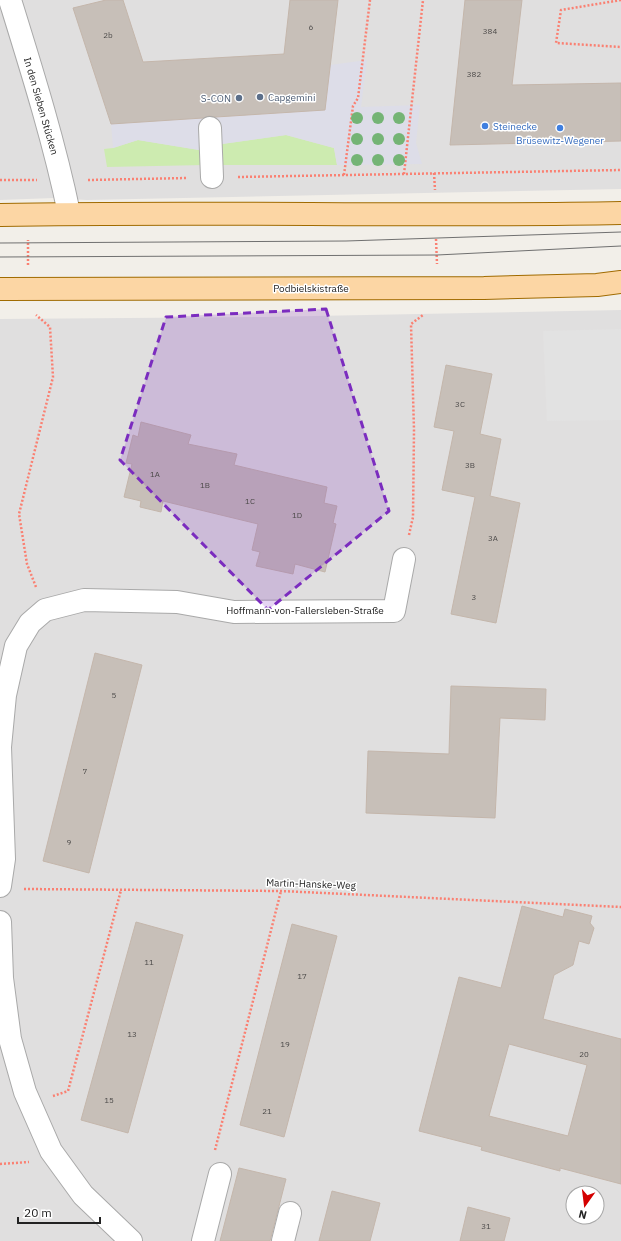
<svg xmlns="http://www.w3.org/2000/svg" width="621" height="1241" font-family="'IBM Plex Sans',sans-serif">
  <style>
    .residential { fill: #e0dfdf; fill-rule: evenodd }
    .grass { fill: #cdebb0 }
    .parking { fill: #e2e2e2 }
    .plaza { fill: #dddde8 }
    .building { fill: #c7bfb8; stroke: #c4b6ab; fill-rule: evenodd }
    .lines { fill: none; stroke-linecap: round; stroke-linejoin: round }
    .minor-casing { stroke: #a9a9a9; stroke-width: 24 }
    .major-casing { stroke: #a06b00; stroke-width: 24 }
    .path { stroke: #fa8072; stroke-width: 2.5; stroke-dasharray: 2 2; stroke-linecap: butt }
    .minor { stroke: #fff; stroke-width: 22 }
    .major { stroke: #fcd6a4; stroke-width: 22 }
    .tram { stroke: #707070; stroke-width: 1 }
    .tree { fill: #74b475 }
    .marked { fill: #7b2cbf; fill-opacity: 0.2; stroke: #7b2cbf; stroke-width: 3; stroke-dasharray: 8 5; stroke-linejoin: round }
    .service-dot { fill: #5c6f8a; stroke: #fff; stroke-width: 1.5 }
    .shop-dot { fill: #3f7fe0; stroke: #fff; stroke-width: 1.5 }
    .labels { text-anchor: middle; dominant-baseline: central; stroke-width: 3; stroke-linejoin: round; paint-order: stroke }
    .number-label { font-size: 8px; fill: #4b4948 }
    .service-label { font-size: 10px; fill: #4e5e75; stroke: #fff; text-anchor: start }
    .street-label { font-size: 10px; fill: #222; stroke: #fff }
    .shop-label { font-size: 10px; fill: #366cbe; stroke: #fff; text-anchor: start }
  </style>
  <rect width="100%" height="100%" fill="#f2efe9"/>
  <g class="residential">
    <path d="M 0,0 L 621,0 L 621,189 L 87,200 L 54,198 L 0,200 Z"/>
    <path d="M 621,310 L 621,1241 L 0,1241 L 0,319 L 262,317 ZM 573,1193 L 597,1193 L 597,1217 L 573,1217 Z"/>
  </g>
  <g class="grass">
    <path d="M 286,135 L 334,148 L 337,165 L 218,165 L 222,144 Z"/>
    <path d="M 138,140 L 199,150 L 205,165 L 107,167 L 104,149 L 113,148 Z"/>
  </g>
  <path class="parking" d="M 621,329 L 621,420 L 547,421 L 543,331 Z"/>
  <path class="plaza" d="M 367,60 L 361,107 L 420,105 L 416,143 L 422,164 L 337,165 L 334,148 L 286,135 L 222,144 L 218,165 L 205,165 L 199,150 L 138,140 L 113,148 L 111,124 L 325,110 L 330,65 Z"/>
  <g class="building">
    <path d="M 106,0 L 123,0 L 143,62 L 284,54 L 290,0 L 338,0 L 325,110 L 216,117 L 209,116 L 203,118 L 111,124 L 73,8 Z"/>
    <path d="M 465,0 L 522,0 L 512,85 L 621,83 L 621,141 L 450,145 Z"/>
    <path d="M 446,365 L 492,374 L 480,434 L 501,439 L 490,496 L 520,503 L 496,623 L 451,614 L 475,497 L 442,490 L 454,431 L 434,427 Z"/>
    <path d="M 141,422 L 191,435 L 188,444 L 237,454 L 234,465 L 327,487 L 324,503 L 337,506 L 333,523 L 336,524 L 325,572 L 295,564 L 293,574 L 256,566 L 260,552 L 252,550 L 258,524 L 163,501 L 161,512 L 140,507 L 141,501 L 124,497 L 132,464 L 126,463 L 133,435 L 138,437 Z"/>
    <path d="M 95,653 L 142,665 L 89,873 L 43,861 Z"/>
    <path d="M 451,686 L 546,689 L 545,720 L 500,718 L 495,818 L 366,813 L 368,751 L 449,754 Z"/>
    <path d="M 522,906 L 563,917 L 565,909 L 592,916 L 590,923 L 594,928 L 589,944 L 579,941 L 573,965 L 554,975 L 543,1019 L 621,1039 L 621,1184 L 560,1168 L 560,1171 L 481,1150 L 482,1147 L 419,1131 L 459,977 L 501,988 ZM 509,1044 L 587,1065 L 568,1136 L 489,1116 Z"/>
    <path d="M 136,922 L 183,935 L 128,1133 L 81,1120 Z"/>
    <path d="M 292,924 L 337,936 L 284,1137 L 240,1125 Z"/>
    <path d="M 239,1168 L 286,1179 L 270,1241 L 220,1241 Z"/>
    <path d="M 332,1191 L 380,1203 L 370,1241 L 319,1241 Z"/>
    <path d="M 468,1207 L 510,1218 L 504,1241 L 460,1241 Z"/>
  </g>
  <g class="lines">
    <defs>
      <g id="minor">
        <path d="M 10,0 C 32,71 54,141 69,213"/>
        <path d="M 210,128 L 212,177"/>
        <path d="M 0,886 L 4,859 L 0,747 L 5,695 L 16,646 L 30,623 L 45,610 L 84,600 L 177,602 L 234,612 L 394,611 L 404,559"/>
        <path d="M 0,922 L 2,978 L 10,1039 L 25,1092 L 51,1151 L 83,1195 L 131,1241"/>
        <path d="M 203,1241 L 220,1174"/>
        <path d="M 283,1241 L 290,1213"/>
      </g>
      <g id="major">
        <path d="M 0,215 C 207,211 414,217 621,213"/>
        <path d="M 0,289 L 484,288 L 597,285 L 621,282"/>
      </g>
    </defs>
    <use href="#minor" class="minor-casing"/>
    <use href="#major" class="major-casing"/>
    <g class="path">
      <path d="M 621,0 L 561,10 L 556,43 L 621,47"/>
      <path d="M 434,173 L 435,190"/>
      <path d="M 404,174 L 423,0"/>
      <path d="M 344,175 L 353,106 L 358,98 L 370,0"/>
      <path d="M 238,177 L 621,170"/>
      <path d="M 0,180 L 37,180"/>
      <path d="M 88,180 L 187,178"/>
      <path d="M 436,239 L 437,264"/>
      <path d="M 28,265 L 28,240"/>
      <path d="M 409,535 L 413,517 L 414,430 L 411,324 L 423,315"/>
      <path d="M 36,587 L 27,564 L 19,514 L 53,377 L 50,327 L 36,315"/>
      <path d="M 24,889 L 281,891 L 621,907"/>
      <path d="M 53,1096 L 68,1091 L 121,890"/>
      <path d="M 215,1150 L 281,891"/>
      <path d="M 0,1164 L 29,1162"/>
    </g>
    <use href="#minor" class="minor"/>
    <use href="#major" class="major"/>
    <g class="tram">
      <path d="M 0,243 L 346,241 L 621,232"/>
      <path d="M 0,257 L 437,255 L 621,246"/>
    </g>
  </g>
  <g class="tree">
    <circle cx="357" cy="118" r="6"/>
    <circle cx="378" cy="118" r="6"/>
    <circle cx="399" cy="118" r="6"/>
    <circle cx="357" cy="139" r="6"/>
    <circle cx="378" cy="139" r="6"/>
    <circle cx="399" cy="139" r="6"/>
    <circle cx="357" cy="160" r="6"/>
    <circle cx="378" cy="160" r="6"/>
    <circle cx="399" cy="160" r="6"/>
  </g>
  <path class="marked" d="M 326,309 L 389,511 L 268,610 L 120,460 L 166,317 Z"/>
  <g class="service-dot">
    <circle cx="260" cy="97" r="4"/>
    <circle cx="239" cy="98" r="4"/>
  </g>
  <g class="shop-dot">
    <circle cx="485" cy="126" r="4"/>
    <circle cx="560" cy="128" r="4"/>
  </g>
  <g class="labels">
    <g class="number-label">
      <text x="311" y="27">6</text>
      <text x="490" y="31">384</text>
      <text x="108" y="35">2b</text>
      <text x="474" y="74">382</text>
      <text x="460" y="404">3C</text>
      <text x="470" y="465">3B</text>
      <text x="155" y="474">1A</text>
      <text x="205" y="485">1B</text>
      <text x="250" y="501">1C</text>
      <text x="297" y="515">1D</text>
      <text x="493" y="538">3A</text>
      <text x="474" y="597">3</text>
      <text x="114" y="695">5</text>
      <text x="85" y="771">7</text>
      <text x="69" y="842">9</text>
      <text x="149" y="962">11</text>
      <text x="302" y="976">17</text>
      <text x="132" y="1034">13</text>
      <text x="285" y="1044">19</text>
      <text x="584" y="1054">20</text>
      <text x="109" y="1100">15</text>
      <text x="267" y="1111">21</text>
      <text x="486" y="1226">31</text>
    </g>
    <g class="service-label">
      <text x="268" y="97">Capgemini</text>
      <text x="231" y="98" text-anchor="end">S-CON</text>
    </g>
    <g class="street-label">
      <text transform="translate(41 106) rotate(74)">In den Sieben Stücken</text>
      <text x="311" y="288">Podbielskistraße</text>
      <text x="305" y="610">Hoffmann-von-Fallersleben-Straße</text>
      <text transform="translate(311 884) rotate(2)">Martin-Hanske-Weg</text>
    </g>
    <g class="shop-label">
      <text x="493" y="126">Steinecke</text>
      <text x="560" y="140" text-anchor="middle">Brüsewitz-Wegener</text>
    </g>
  </g>
  <g transform="translate(585 1205) rotate(194)"><circle r="19" fill="#ffffff" stroke="#a7a7a7"/>
  <path d="M0-3L7 15L0 10L-7 15Z" fill="#d40000"/>
  <text y="-6" font-size="11" font-weight="bold" text-anchor="middle" fill="#222222">N</text>
  </g>
  <path d="M18 1217v6h82v-6" fill="none" stroke="#222222" stroke-width="2"/>
  <text x="24" y="1217" font-size="12" fill="#222222" stroke="#ffffff" stroke-width="3" paint-order="stroke">20 m</text>
</svg>
